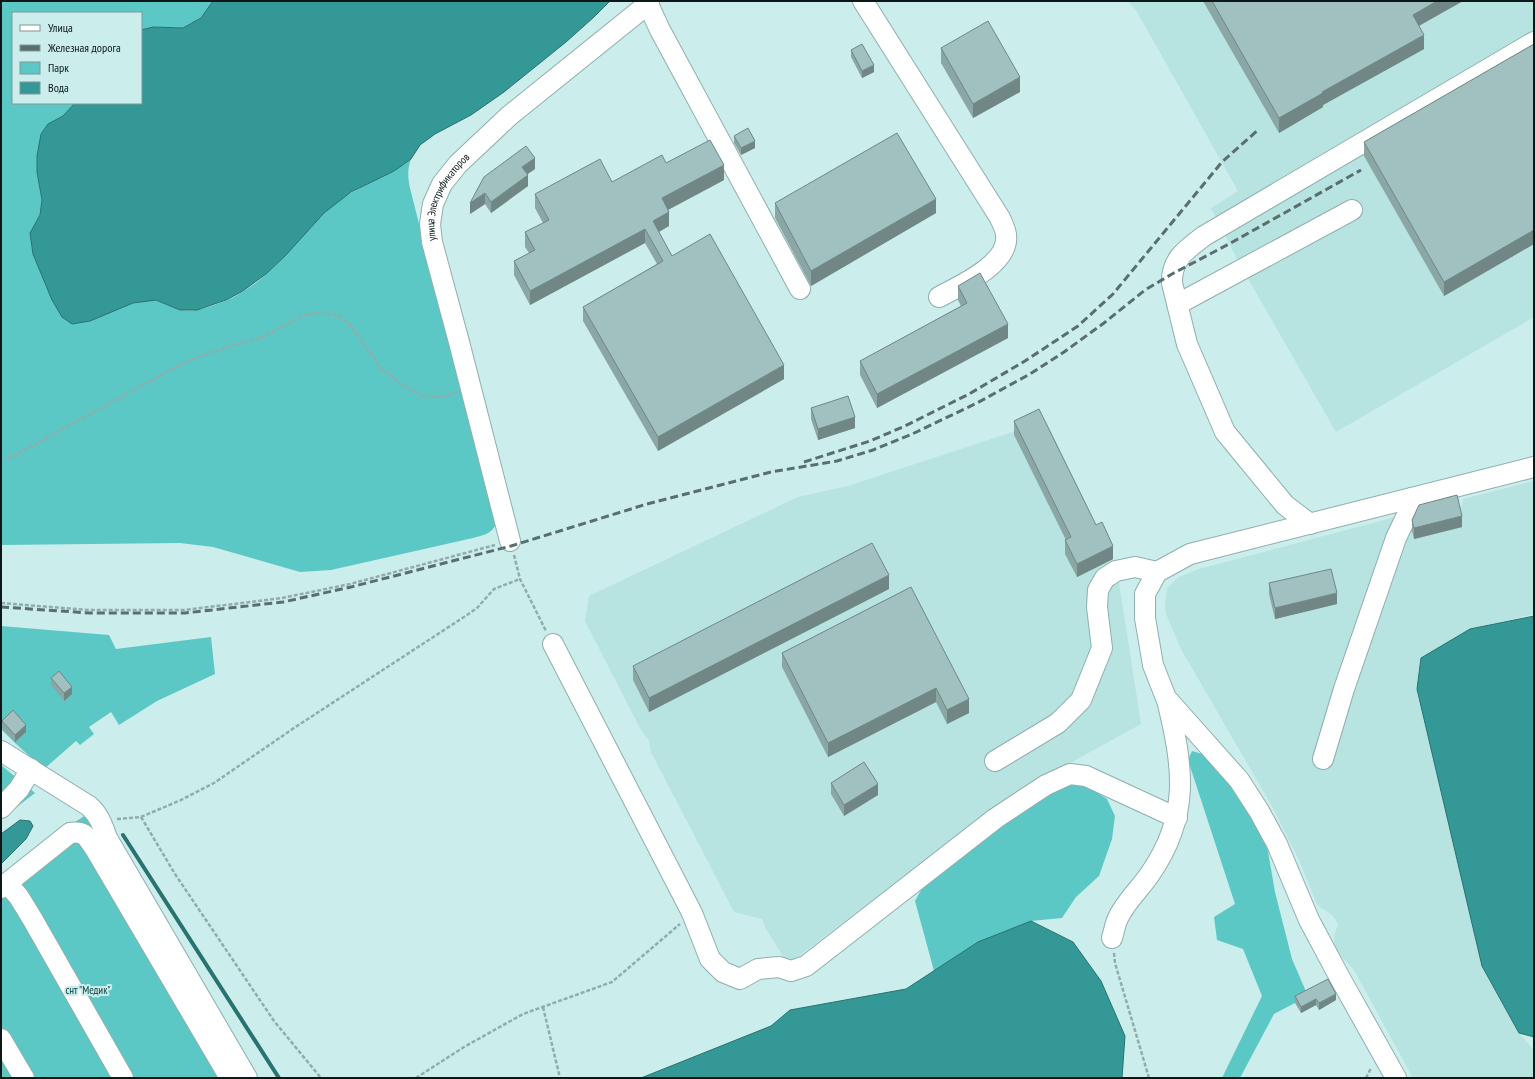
<svg xmlns="http://www.w3.org/2000/svg" width="1535" height="1079" font-family="'PT Sans Narrow',sans-serif">
  <style>
    .built { fill: #b7e3e1 }
    .green { fill: #5cc8c5 }
    .water { fill: #349996; stroke: #287270 }
    .lines { fill: none; stroke-linecap: round; stroke-linejoin: round }
    .stream { stroke: #287270; stroke-width: 4 }
    .minor-casing { stroke: #8eafad; stroke-width: 22 }
    .path { stroke: #91acab; stroke-width: 2.5; stroke-dasharray: 4 2; stroke-linecap: butt }
    .minor { stroke: #fff; stroke-width: 20 }
    .rail { stroke: #596f6e; stroke-width: 3; stroke-dasharray: 8 4; stroke-linecap: butt }
    .wall { fill: #8aa6a5 }
    .shaded-wall { fill: #708786 }
    .building { fill: #a0c1c0; stroke: #708786 }
    .labels { text-anchor: middle; dominant-baseline: central; stroke-width: 4; stroke-linejoin: round; paint-order: stroke }
    .street-label { font-size: 11px; fill: #0b1817; stroke: #cbedec }
    .park-label { font-size: 11px; fill: #003e3d; stroke: #cbedec }
  </style>
  <rect width="100%" height="100%" fill="#cbedec"/>
  <g class="built">
    <path d="M 1127,1 L 1534,1 L 1534,317 L 1336,432 L 1242,268 L 1211,208 L 1238,191 L 1136,10 Z"/>
    <path d="M 1046,421 L 1113,559 L 1119,583 L 1141,724 L 1012,795 L 788,964 L 766,929 L 762,919 L 734,912 L 651,752 L 649,740 L 642,732 L 585,621 L 589,596 L 798,497 L 848,486 Z"/>
    <path d="M 1534,481 L 1534,614 L 1470,629 L 1482,966 L 1519,1033 L 1534,1050 L 1534,1078 L 1413,1078 L 1354,970 L 1339,954 L 1334,943 L 1335,933 L 1338,925 L 1336,920 L 1331,914 L 1321,908 L 1317,904 L 1298,858 L 1273,808 L 1181,649 L 1166,614 L 1165,606 L 1167,588 L 1179,577 L 1199,569 L 1403,515 L 1406,521 L 1462,506 L 1463,499 Z"/>
  </g>
  <g class="green">
    <path d="M 1,1 L 213,1 L 201,18 L 183,28 L 153,27 L 141,30 L 141,13 L 13,13 L 13,103 L 75,103 L 63,116 L 48,125 L 37,172 L 42,200 L 40,215 L 30,233 L 90,321 C 106,314 138,297 156,300 C 163,301 171,307 178,309 C 193,314 211,306 225,301 C 268,284 292,243 324,213 C 349,189 383,179 411,159 C 407,170 408,178 410,188 L 460,386 L 486,480 L 496,524 C 492,534 483,535 473,538 L 331,570 L 300,572 L 213,547 L 180,543 L 1,545 Z"/>
    <path d="M 1,626 L 109,635 L 116,649 L 211,637 L 215,674 L 157,701 L 119,725 L 111,712 L 89,727 L 94,734 L 80,745 L 76,741 L 44,769 L 15,743 L 1,729 Z"/>
    <path d="M 1192,751 L 1206,755 L 1241,798 L 1266,840 L 1275,892 L 1292,959 L 1308,996 L 1274,1014 L 1240,1078 L 1222,1078 L 1262,996 L 1243,949 L 1217,940 L 1214,917 L 1235,904 L 1188,760 Z"/>
    <path d="M 1,765 L 35,793 L 1,819 Z"/>
    <path d="M 1061,784 L 1085,785 L 1107,799 L 1115,816 L 1112,839 L 1099,876 L 1076,897 L 1062,918 L 1031,921 L 975,944 L 934,971 L 915,901 L 925,883 L 967,848 Z"/>
    <path d="M 86,815 L 242,1078 L 1,1078 L 1,880 L 64,829 Z"/>
  </g>
  <g class="water">
    <path d="M 213,1 L 610,1 L 594,17 L 566,42 L 504,92 L 471,115 L 435,134 L 420,145 L 411,159 L 394,171 L 351,192 L 324,213 L 286,255 L 266,274 L 243,291 L 226,300 L 197,310 L 180,310 L 156,300 L 133,303 L 90,321 L 72,324 L 62,317 L 52,300 L 33,254 L 30,233 L 40,215 L 42,200 L 37,172 L 37,156 L 41,134 L 48,124 L 63,116 L 75,103 L 141,103 L 141,30 L 153,27 L 183,28 L 201,18 Z"/>
    <path d="M 1534,616 L 1534,1037 L 1519,1033 L 1482,966 L 1417,689 L 1421,658 L 1470,629 Z"/>
    <path d="M 20,820 L 30,821 L 33,826 L 26,839 L 1,864 L 1,834 Z"/>
    <path d="M 1031,921 L 1073,942 L 1101,981 L 1125,1036 L 1122,1078 L 641,1078 L 771,1026 L 790,1010 L 906,989 L 978,942 Z"/>
  </g>
  <g class="lines">
    <path class="stream" d="M 123,835 L 279,1078"/>
    <defs>
      <g id="minor">
        <path d="M 863,1 L 1000,218 C 1002,223 1006,230 1006,235 C 1010,264 959,286 939,297"/>
        <path d="M 648,4 L 660,30 L 800,289"/>
        <path d="M 1178,304 L 1352,210"/>
        <path d="M 1310,524 L 1285,505 L 1225,432 L 1187,344 L 1172,283 C 1171,259 1187,249 1204,236 L 1534,42"/>
        <path id="s1" d="M 510,541 L 459,342 L 432,242 L 430,224 L 433,204 L 442,184 L 458,164 L 509,116 L 648,4 L 649,1"/>
        <path d="M 553,644 L 692,913 L 710,959 L 723,972 L 740,979 L 758,969 L 779,967 L 791,971 L 806,966 L 996,818 L 1046,785 L 1070,774 L 1086,776 L 1177,818"/>
        <path d="M 1,751 L 89,806 C 99,815 102,824 107,838 L 247,1078"/>
        <path d="M 1323,759 L 1344,689 L 1396,538 L 1407,515 L 1412,498"/>
        <path d="M 995,761 L 1058,723 L 1081,700 L 1102,648 L 1097,607 L 1098,590 L 1105,578 L 1116,571 L 1135,567 L 1157,572"/>
        <path d="M 1,808 L 19,789 L 31,769"/>
        <path d="M 7,883 L 19,897 L 33,920 L 123,1078"/>
        <path d="M 1,888 L 70,833 C 85,831 86,836 94,847 L 230,1078"/>
        <path d="M 1112,938 C 1114,932 1115,924 1118,918 C 1126,901 1140,889 1150,874 C 1191,815 1183,766 1167,700"/>
        <path d="M 1,1039 L 24,1078"/>
        <path d="M 1396,1078 L 1340,978 L 1309,920 L 1277,844 L 1259,811 L 1239,780 L 1166,698 L 1153,665 L 1145,618 L 1145,594 L 1157,572 L 1190,554 L 1534,467"/>
      </g>
    </defs>
    <use href="#minor" class="minor-casing"/>
    <g class="path">
      <path d="M 8,459 L 187,361 L 230,346 L 261,338 L 302,316 L 321,312 L 339,316 L 351,326 L 381,368 L 399,383 L 422,396 L 444,397 L 457,392"/>
      <path d="M 514,555 L 520,579 L 546,631"/>
      <path d="M 1,603 L 88,610 L 185,610 L 282,598 L 350,584 L 495,545"/>
      <path d="M 141,817 L 175,874 L 274,1021 L 321,1078"/>
      <path d="M 117,819 L 141,817 L 181,800 L 214,783 L 294,728 L 467,615 L 477,608 L 494,589 L 520,579"/>
      <path d="M 1114,953 L 1115,963 L 1149,1078"/>
      <path d="M 543,1007 L 560,1078"/>
      <path d="M 416,1078 L 464,1047 L 523,1014 L 612,982 L 680,924"/>
      <path d="M 1366,1078 L 1371,1068"/>
    </g>
    <use href="#minor" class="minor"/>
    <g class="rail">
      <path d="M 804,462 L 870,441 L 905,426 L 969,394 L 1025,361 L 1078,326 L 1113,294 L 1222,162 L 1258,130"/>
      <path d="M 1,607 L 90,613 L 185,613 L 283,602 L 351,587 L 511,546 L 647,504 L 771,472 L 837,461 L 873,450 L 910,435 L 977,403 L 1030,374 L 1064,352 L 1104,323 L 1145,290 L 1172,274 L 1229,244 L 1361,170"/>
    </g>
  </g>
  <g class="wall">
    <path d="M 1203,1 L 1463,1 L 1419,26 L 1424,49 L 1323,105 L 1323,107 L 1279,133 Z"/>
    <path d="M 1534,44 L 1534,244 L 1444,296 L 1364,156 L 1364,142 Z"/>
    <path d="M 941,48 L 1020,92 L 973,118 L 941,63 Z"/>
    <path d="M 851,50 L 874,72 L 862,78 L 851,57 Z"/>
    <path d="M 734,136 L 755,148 L 741,155 L 734,143 Z"/>
    <path d="M 666,163 L 724,180 L 668,210 L 669,226 L 659,232 L 672,256 L 784,379 L 658,451 L 583,321 L 583,307 L 657,264 L 645,243 L 530,305 L 514,275 L 514,261 L 529,253 L 525,247 L 525,232 L 543,223 L 535,208 L 535,194 L 612,182 Z"/>
    <path d="M 535,169 L 527,174 L 528,186 L 491,213 L 485,204 L 470,214 L 484,177 Z"/>
    <path d="M 775,203 L 936,213 L 811,286 L 775,218 Z"/>
    <path d="M 958,286 L 1008,338 L 877,408 L 860,375 L 860,361 L 961,306 L 958,300 Z"/>
    <path d="M 811,408 L 855,428 L 818,440 L 811,419 Z"/>
    <path d="M 1014,421 L 1113,559 L 1077,577 L 1065,554 L 1065,540 L 1066,540 L 1014,435 Z"/>
    <path d="M 1412,520 L 1462,527 L 1414,539 L 1412,531 Z"/>
    <path d="M 1269,583 L 1337,604 L 1275,619 L 1269,594 Z"/>
    <path d="M 911,587 L 969,713 L 947,724 L 936,702 L 828,757 L 782,667 L 782,653 Z"/>
    <path d="M 889,589 L 649,712 L 633,680 L 633,666 Z"/>
    <path d="M 51,678 L 72,694 L 64,701 L 51,685 Z"/>
    <path d="M 2,721 L 26,732 L 15,742 L 2,728 Z"/>
    <path d="M 831,783 L 878,795 L 844,816 L 831,794 Z"/>
    <path d="M 1295,996 L 1336,1000 L 1319,1010 L 1316,1005 L 1301,1013 L 1295,1003 Z"/>
  </g>
  <g class="shaded-wall">
    <path d="M 1437,1 L 1463,1 L 1413,29 L 1413,15 Z"/>
    <path d="M 1424,35 L 1424,49 L 1323,105 L 1323,107 L 1279,133 L 1279,118 L 1322,92 Z"/>
    <path d="M 874,65 L 874,72 L 862,78 L 862,71 Z"/>
    <path d="M 1020,77 L 1020,92 L 973,118 L 973,104 Z"/>
    <path d="M 755,141 L 755,148 L 741,155 L 741,148 Z"/>
    <path d="M 535,158 L 535,169 L 522,178 L 522,167 Z"/>
    <path d="M 724,165 L 724,180 L 662,213 L 662,198 Z"/>
    <path d="M 528,175 L 528,186 L 491,213 L 491,202 Z"/>
    <path d="M 485,193 L 485,204 L 470,214 L 470,203 Z"/>
    <path d="M 936,199 L 936,213 L 811,286 L 811,271 Z"/>
    <path d="M 669,212 L 669,226 L 653,235 L 653,221 Z"/>
    <path d="M 645,229 L 645,243 L 530,305 L 530,291 Z"/>
    <path d="M 1534,230 L 1534,244 L 1444,296 L 1444,282 Z"/>
    <path d="M 1008,324 L 1008,338 L 877,408 L 877,394 Z"/>
    <path d="M 784,365 L 784,379 L 658,451 L 658,437 Z"/>
    <path d="M 855,417 L 855,428 L 818,440 L 818,429 Z"/>
    <path d="M 1462,516 L 1462,527 L 1414,539 L 1414,528 Z"/>
    <path d="M 1113,546 L 1113,559 L 1077,577 L 1077,564 Z"/>
    <path d="M 889,575 L 889,589 L 649,712 L 649,698 Z"/>
    <path d="M 1337,593 L 1337,604 L 1275,619 L 1275,608 Z"/>
    <path d="M 72,687 L 72,694 L 64,701 L 64,693 Z"/>
    <path d="M 936,688 L 936,702 L 828,757 L 828,743 Z"/>
    <path d="M 969,699 L 969,713 L 947,724 L 947,710 Z"/>
    <path d="M 26,725 L 26,732 L 15,742 L 15,735 Z"/>
    <path d="M 878,784 L 878,795 L 844,816 L 844,805 Z"/>
    <path d="M 1336,994 L 1336,1000 L 1319,1010 L 1319,1003 Z"/>
    <path d="M 1316,999 L 1316,1005 L 1301,1013 L 1301,1007 Z"/>
  </g>
  <g class="building">
    <path d="M 1212,1 L 1437,1 L 1413,15 L 1424,35 L 1322,92 L 1323,93 L 1279,118 Z"/>
    <path d="M 988,21 L 1020,77 L 973,104 L 941,48 Z"/>
    <path d="M 862,44 L 874,65 L 862,71 L 851,50 Z"/>
    <path d="M 1534,44 L 1534,230 L 1444,282 L 1364,142 Z"/>
    <path d="M 748,128 L 755,141 L 741,148 L 734,136 Z"/>
    <path d="M 897,133 L 936,199 L 811,271 L 775,203 Z"/>
    <path d="M 710,140 L 724,165 L 662,198 L 669,212 L 653,221 L 672,256 L 710,234 L 784,365 L 658,437 L 583,307 L 663,261 L 645,229 L 530,291 L 514,261 L 535,250 L 525,232 L 549,220 L 535,194 L 600,159 L 612,182 L 662,155 L 666,163 Z"/>
    <path d="M 526,146 L 535,158 L 522,167 L 528,175 L 491,202 L 485,193 L 470,203 L 484,177 Z"/>
    <path d="M 980,273 L 1008,324 L 877,394 L 860,361 L 967,303 L 958,286 Z"/>
    <path d="M 848,396 L 855,417 L 818,429 L 811,408 Z"/>
    <path d="M 1039,409 L 1096,525 L 1102,522 L 1113,546 L 1077,564 L 1065,540 L 1071,537 L 1014,421 Z"/>
    <path d="M 1457,495 L 1462,516 L 1414,528 L 1412,520 L 1419,505 Z"/>
    <path d="M 872,543 L 889,575 L 649,698 L 633,666 Z"/>
    <path d="M 1331,569 L 1337,593 L 1275,608 L 1269,583 Z"/>
    <path d="M 911,587 L 969,699 L 947,710 L 936,688 L 828,743 L 782,653 Z"/>
    <path d="M 59,671 L 72,687 L 64,693 L 51,678 Z"/>
    <path d="M 13,710 L 26,725 L 15,735 L 2,721 Z"/>
    <path d="M 864,762 L 878,784 L 844,805 L 831,783 Z"/>
    <path d="M 1328,979 L 1336,994 L 1319,1003 L 1316,999 L 1301,1007 L 1295,996 Z"/>
  </g>
  <g class="labels">
    <g class="street-label">
      <text stroke="none"><textPath href="#s1" startOffset="359">улица Электрификаторов</textPath></text>
    </g>
    <g class="park-label">
      <text x="88" y="990">снт "Медик"</text>
    </g>
  </g>
  <rect width="1535" height="1079" fill="none" stroke="#0b1817" stroke-width="4"/>
  <rect x="12" y="12" width="130" height="92" fill="#cbedec" stroke="#7e9897"/>
  <rect x="20" y="25" width="20" height="6" fill="#ffffff" stroke="#7e9897"/>
  <text x="48" y="32" font-size="12" fill="#0b1817">Улица</text>
  <rect x="20" y="45" width="20" height="6" fill="#596f6e" stroke="#7e9897"/>
  <text x="48" y="52" font-size="12" fill="#0b1817">Железная дорога</text>
  <rect x="20" y="62" width="20" height="12" fill="#5cc8c5" stroke="#7e9897"/>
  <text x="48" y="72" font-size="12" fill="#0b1817">Парк</text>
  <rect x="20" y="82" width="20" height="12" fill="#349996" stroke="#7e9897"/>
  <text x="48" y="92" font-size="12" fill="#0b1817">Вода</text>
</svg>
